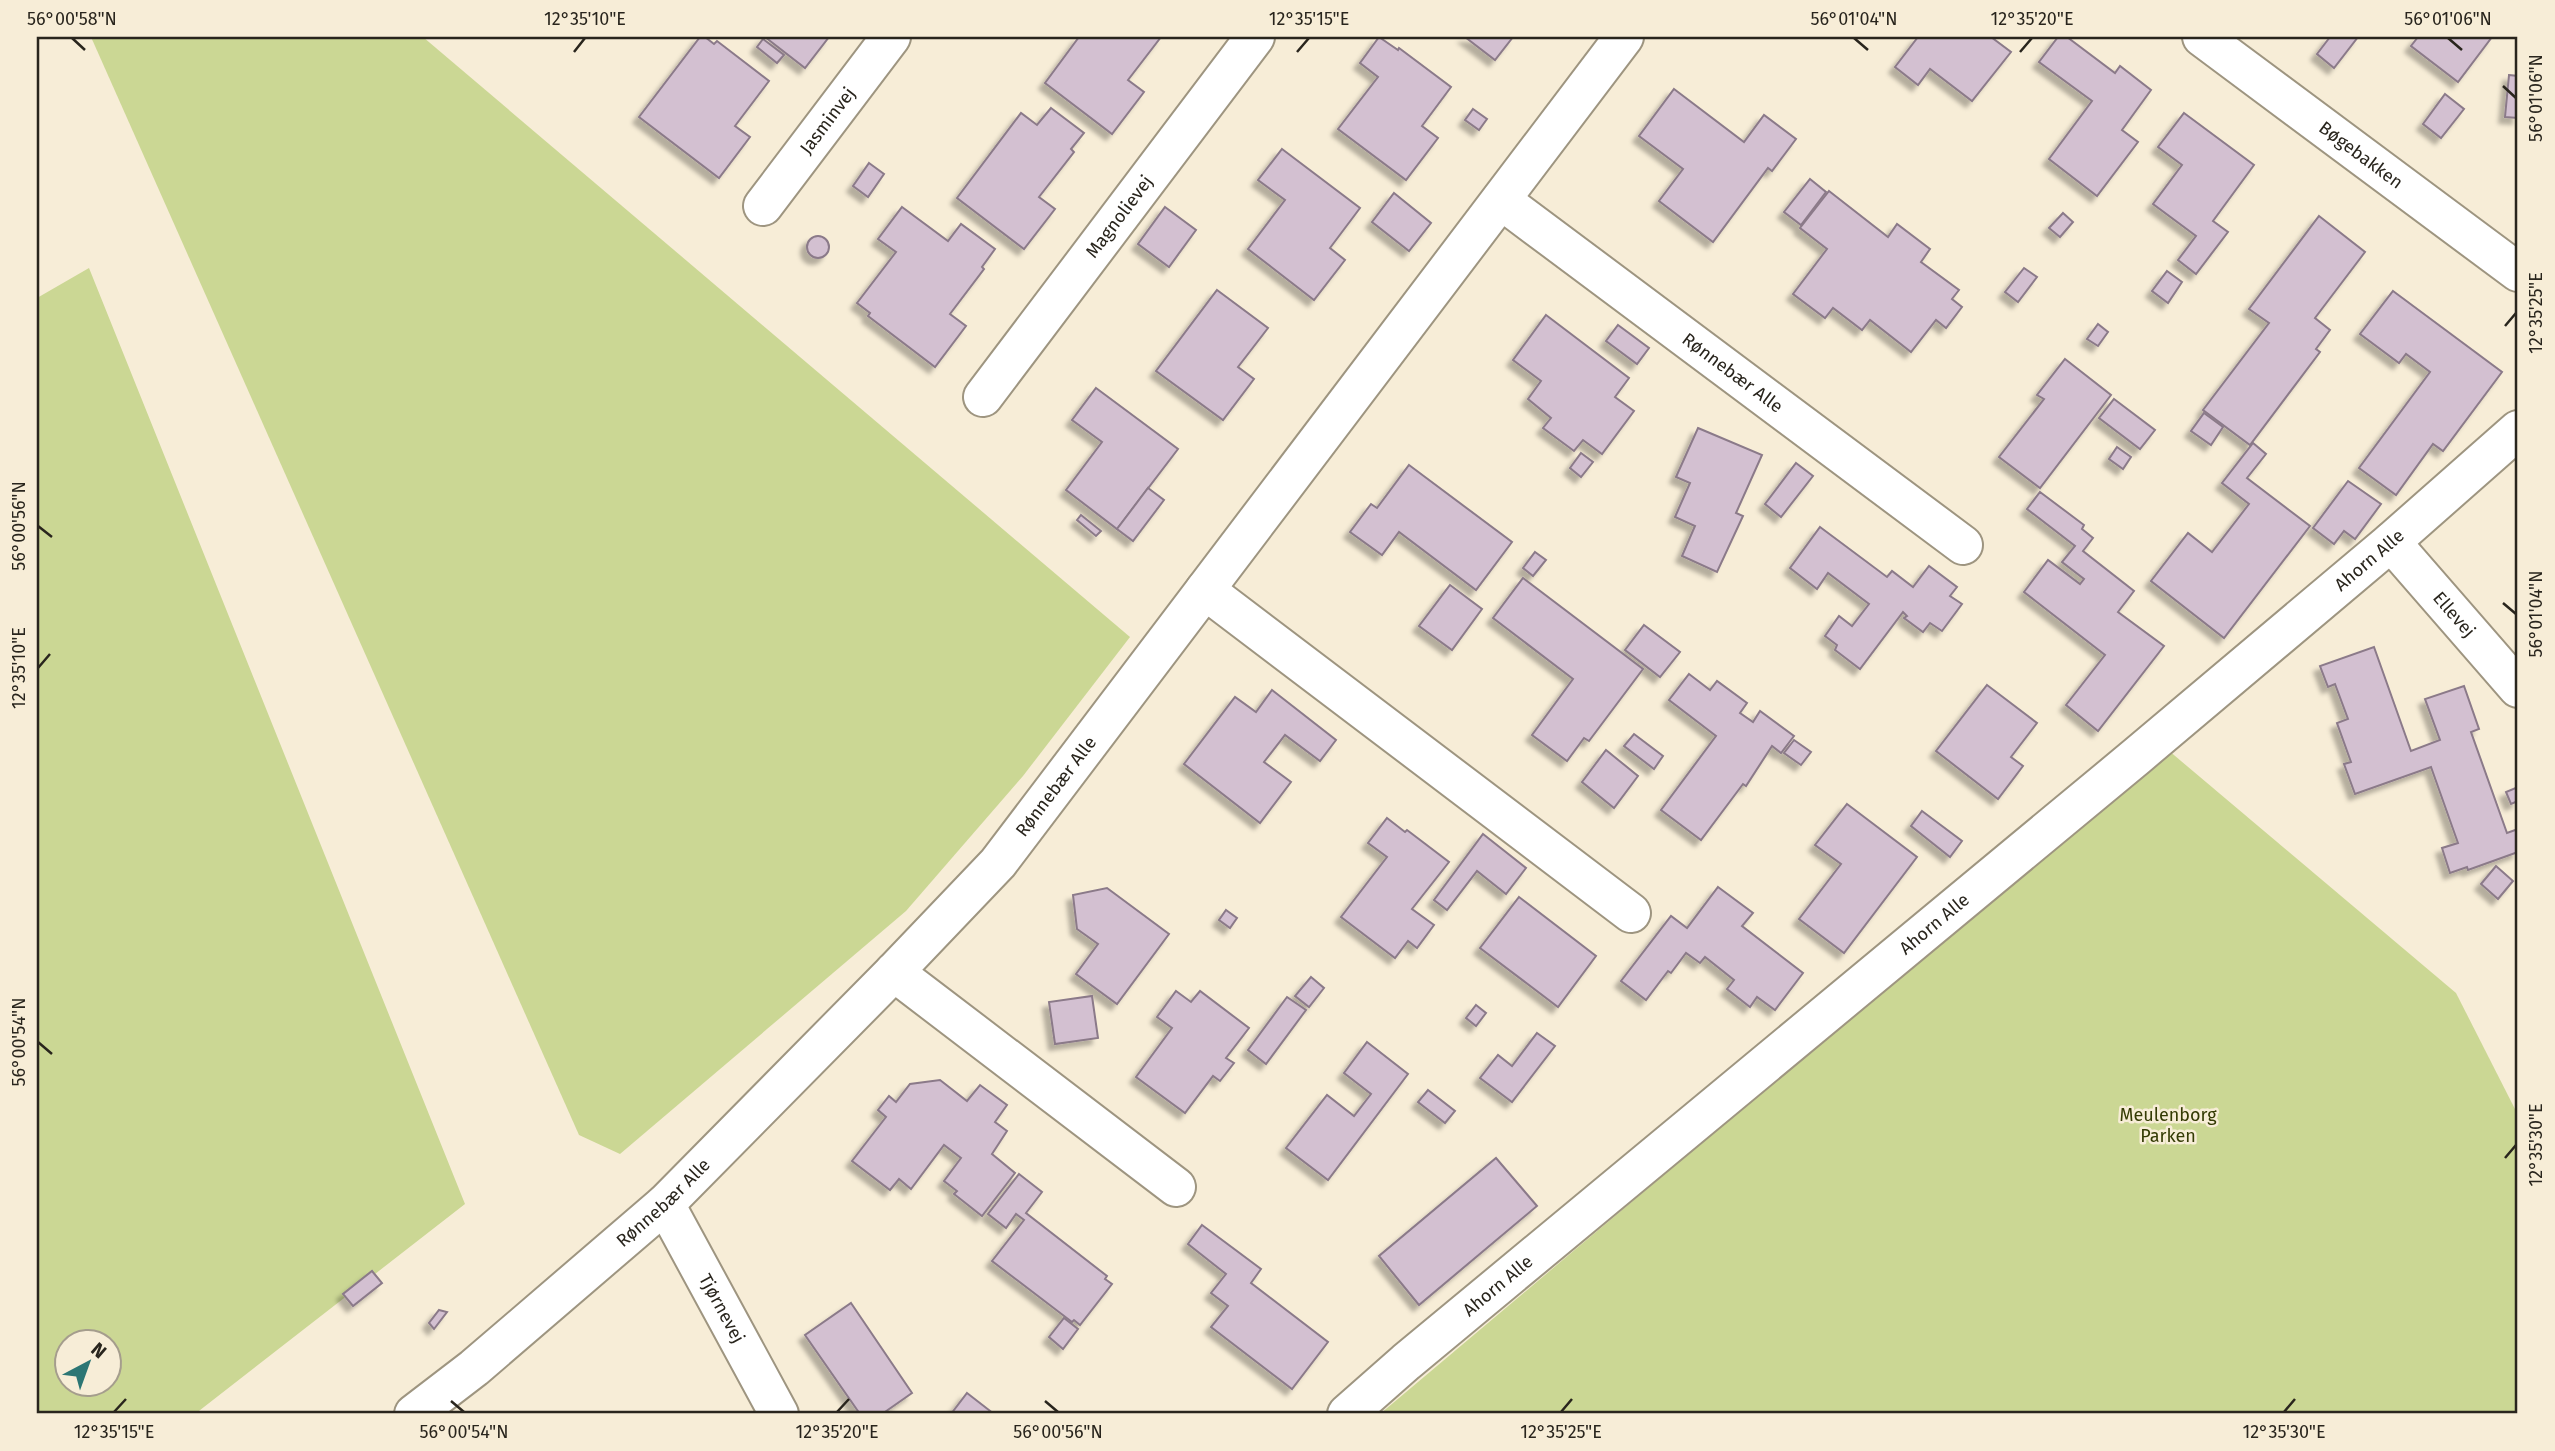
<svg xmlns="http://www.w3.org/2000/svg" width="2555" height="1451" font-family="'Fira Sans',sans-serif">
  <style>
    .green { fill: #cbd794; fill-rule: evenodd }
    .building { fill: #d3c0d1; stroke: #8b7a89; stroke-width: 2; filter: url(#shadow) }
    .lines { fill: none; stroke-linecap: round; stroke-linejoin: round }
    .minor-casing { stroke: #9e9580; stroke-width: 42 }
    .secondary-casing { stroke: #9e9580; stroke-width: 42 }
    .minor { stroke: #fff; stroke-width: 38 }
    .secondary { stroke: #fff; stroke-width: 38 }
    .ticks { fill: none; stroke: #29251d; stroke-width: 2.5 }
    .labels { text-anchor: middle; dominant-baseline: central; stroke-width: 5; stroke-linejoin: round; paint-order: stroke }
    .street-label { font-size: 18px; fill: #29251d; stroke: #f7edd7 }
    .park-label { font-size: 18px; fill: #343b04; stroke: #f7edd7 }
    .neatline { fill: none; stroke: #29251d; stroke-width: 2.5 }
    .ticks-label { font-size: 18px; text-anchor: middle; fill: #29251d }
  </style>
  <defs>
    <filter id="shadow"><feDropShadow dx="-6" dy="6" stdDeviation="2" flood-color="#0004"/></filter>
  </defs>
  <rect width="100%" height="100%" fill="#f7edd7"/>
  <g class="green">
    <path d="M 91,37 L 423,37 L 1130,637 L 1023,776 L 906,911 L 620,1154 L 579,1135 Z"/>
    <path d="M 89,268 L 465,1204 L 195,1414 L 37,1414 L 37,298 ZM 66,1342 L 108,1342 L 108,1384 L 66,1384 Z"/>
    <path d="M 2168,750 L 2456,993 L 2518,1115 L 2518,1414 L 1380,1414 Z"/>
  </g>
  <g class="building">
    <path d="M 700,37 L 705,37 L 714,44 L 717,41 L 769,81 L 735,126 L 750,137 L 719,178 L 639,117 Z"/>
    <path d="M 765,37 L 829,37 L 805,68 Z"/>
    <path d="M 1079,37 L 1161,37 L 1128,80 L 1144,92 L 1112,134 L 1045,83 Z"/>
    <path d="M 1379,37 L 1398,50 L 1399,48 L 1451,87 L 1422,126 L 1438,138 L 1406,180 L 1338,129 L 1378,77 L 1360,63 Z"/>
    <path d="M 1465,37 L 1513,37 L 1495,60 Z"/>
    <path d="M 1918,37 L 1991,37 L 2011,52 L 1972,101 L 1930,69 L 1918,85 L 1895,67 Z"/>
    <path d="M 2058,37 L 2067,37 L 2115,73 L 2120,66 L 2151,90 L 2122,130 L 2138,142 L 2097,196 L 2049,159 L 2092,101 L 2039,62 Z"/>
    <path d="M 2330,37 L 2358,37 L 2334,68 L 2317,54 Z"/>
    <path d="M 2418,37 L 2492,37 L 2458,82 L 2411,46 Z"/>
    <path d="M 763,39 L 784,55 L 777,63 L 757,47 Z"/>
    <path d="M 2509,75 L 2518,76 L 2518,118 L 2505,117 Z"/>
    <path d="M 1674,89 L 1744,142 L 1764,115 L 1796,139 L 1772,171 L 1768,168 L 1713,242 L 1659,201 L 1683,169 L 1639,136 Z"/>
    <path d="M 2445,94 L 2464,109 L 2441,138 L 2423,124 Z"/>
    <path d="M 1051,108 L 1084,133 L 1071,149 L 1074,152 L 1039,197 L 1055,209 L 1024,249 L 957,198 L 1021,113 L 1037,125 Z"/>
    <path d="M 1473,109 L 1487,119 L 1479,130 L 1465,120 Z"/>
    <path d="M 2184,113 L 2254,165 L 2213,221 L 2228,232 L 2196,274 L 2178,260 L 2196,236 L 2153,204 L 2182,165 L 2158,147 Z"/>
    <path d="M 1282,149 L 1360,208 L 1330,248 L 1345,260 L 1314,300 L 1248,249 L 1285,200 L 1258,180 Z"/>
    <path d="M 869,163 L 884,174 L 868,197 L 853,186 Z"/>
    <path d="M 1810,179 L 1826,192 L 1801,225 L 1784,212 Z"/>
    <path d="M 1829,191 L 1888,237 L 1897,224 L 1930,249 L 1921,262 L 1959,290 L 1952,299 L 1962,307 L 1946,328 L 1936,320 L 1911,352 L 1870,320 L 1862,330 L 1833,308 L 1825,318 L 1793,294 L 1827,249 L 1800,228 Z"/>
    <path d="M 1394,193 L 1431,223 L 1409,251 L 1372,222 Z"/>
    <path d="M 902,207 L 948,241 L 961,224 L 995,249 L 982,267 L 984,269 L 950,314 L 966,326 L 935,367 L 868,316 L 870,313 L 857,303 L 896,252 L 878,239 Z"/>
    <path d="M 1165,207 L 1196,230 L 1169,267 L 1138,244 Z"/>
    <path d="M 2063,213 L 2073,222 L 2060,237 L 2049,228 Z"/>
    <path d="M 2319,216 L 2365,252 L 2315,318 L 2330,330 L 2316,349 L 2320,352 L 2250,445 L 2203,410 L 2269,323 L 2249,309 Z"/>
    <circle cx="818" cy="247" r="11"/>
    <path d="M 2024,268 L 2037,277 L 2018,302 L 2005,292 Z"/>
    <path d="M 2167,271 L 2182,282 L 2168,303 L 2152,291 Z"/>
    <path d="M 1217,290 L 1268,328 L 1238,367 L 1254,379 L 1223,420 L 1156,371 Z"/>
    <path d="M 2393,291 L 2502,372 L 2443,451 L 2433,444 L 2396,495 L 2359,468 L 2430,372 L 2406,354 L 2399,363 L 2360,334 Z"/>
    <path d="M 1546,315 L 1629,378 L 1615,397 L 1634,411 L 1602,454 L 1583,440 L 1574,451 L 1543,428 L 1551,418 L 1528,399 L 1541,381 L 1513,360 Z"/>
    <path d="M 2098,324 L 2108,332 L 2098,346 L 2087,339 Z"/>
    <path d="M 1618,325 L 1649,348 L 1637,364 L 1606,341 Z"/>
    <path d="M 2065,359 L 2111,395 L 2040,488 L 1999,457 L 2044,399 L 2037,395 Z"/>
    <path d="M 1096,388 L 1178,449 L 1117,529 L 1066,490 L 1102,442 L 1072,420 Z"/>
    <path d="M 2114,399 L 2155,430 L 2140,449 L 2099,418 Z"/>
    <path d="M 2204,413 L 2223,427 L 2211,445 L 2191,431 Z"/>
    <path d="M 1698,428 L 1762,455 L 1736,513 L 1743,516 L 1717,572 L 1682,556 L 1695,526 L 1675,517 L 1690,483 L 1676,477 Z"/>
    <path d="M 2253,443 L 2266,454 L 2247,478 L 2310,526 L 2224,638 L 2151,581 L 2188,533 L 2212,552 L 2249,504 L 2222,483 Z"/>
    <path d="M 2117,447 L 2131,457 L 2123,469 L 2109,459 Z"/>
    <path d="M 1581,453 L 1593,462 L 1581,477 L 1570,468 Z"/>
    <path d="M 1796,463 L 1813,476 L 1781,517 L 1765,504 Z"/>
    <path d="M 1409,465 L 1512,542 L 1476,590 L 1399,532 L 1382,555 L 1350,532 L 1371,504 L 1377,508 Z"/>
    <path d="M 2348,481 L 2381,504 L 2355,539 L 2344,531 L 2334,544 L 2313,528 Z"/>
    <path d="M 1148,488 L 1164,500 L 1133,541 L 1117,529 Z"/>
    <path d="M 2040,492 L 2084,525 L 2082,529 L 2093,538 L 2083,551 L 2134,591 L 2118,612 L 2164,646 L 2098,731 L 2066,705 L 2105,655 L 2024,592 L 2048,560 L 2080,584 L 2084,579 L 2062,562 L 2075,546 L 2027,509 Z"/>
    <path d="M 1081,515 L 1101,531 L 1096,536 L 1077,520 Z"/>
    <path d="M 1820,527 L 1887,577 L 1892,571 L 1913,587 L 1929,566 L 1957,587 L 1950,596 L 1962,604 L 1942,631 L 1930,623 L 1923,632 L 1904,618 L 1907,616 L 1903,612 L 1860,669 L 1835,650 L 1837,645 L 1825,636 L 1839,616 L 1852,626 L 1869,604 L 1828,573 L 1817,589 L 1790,568 Z"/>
    <path d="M 1535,552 L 1546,560 L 1533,576 L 1523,568 Z"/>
    <path d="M 1523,578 L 1643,669 L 1589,741 L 1584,738 L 1567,761 L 1532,735 L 1573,679 L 1493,618 Z"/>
    <path d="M 1450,585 L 1482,609 L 1452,650 L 1419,626 Z"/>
    <path d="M 1644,625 L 1680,652 L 1660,677 L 1625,650 Z"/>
    <path d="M 2374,647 L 2411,751 L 2440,740 L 2425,699 L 2464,686 L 2479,729 L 2471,732 L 2507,833 L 2518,829 L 2518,852 L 2468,870 L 2467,867 L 2450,873 L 2442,848 L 2458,843 L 2431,767 L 2355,794 L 2344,764 L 2351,762 L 2337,723 L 2348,719 L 2335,684 L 2328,687 L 2320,666 Z"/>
    <path d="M 1689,674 L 1710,690 L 1717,681 L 1747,703 L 1740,713 L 1753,722 L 1760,711 L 1794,736 L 1781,753 L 1772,746 L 1746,786 L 1743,784 L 1701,840 L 1661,810 L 1716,736 L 1669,700 Z"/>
    <path d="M 1987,685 L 2037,723 L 2011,757 L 2023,766 L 1998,799 L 1936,751 Z"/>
    <path d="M 1272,690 L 1336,740 L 1320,761 L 1285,735 L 1264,762 L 1291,782 L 1260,823 L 1184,764 L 1235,697 L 1256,712 Z"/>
    <path d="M 1634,734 L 1663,756 L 1654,769 L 1624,746 Z"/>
    <path d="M 1794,740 L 1811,752 L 1801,765 L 1784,753 Z"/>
    <path d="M 1606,750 L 1638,776 L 1614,808 L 1582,782 Z"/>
    <path d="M 2518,787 L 2518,801 L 2511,804 L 2506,792 Z"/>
    <path d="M 1847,804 L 1917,857 L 1844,953 L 1799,919 L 1841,864 L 1815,845 Z"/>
    <path d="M 1922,811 L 1962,841 L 1950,857 L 1911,826 Z"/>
    <path d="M 1387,818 L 1405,832 L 1407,830 L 1449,862 L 1412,909 L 1434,925 L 1417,948 L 1408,941 L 1395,958 L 1341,917 L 1387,857 L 1368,843 Z"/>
    <path d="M 1483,834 L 1526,868 L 1506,894 L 1477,871 L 1447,910 L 1434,900 Z"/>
    <path d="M 2496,866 L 2513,881 L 2498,899 L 2481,884 Z"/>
    <path d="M 1718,887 L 1753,913 L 1742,926 L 1803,973 L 1775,1010 L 1757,997 L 1750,1007 L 1727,989 L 1734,980 L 1705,957 L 1700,963 L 1686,953 L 1671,973 L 1668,971 L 1646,1000 L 1621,981 L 1671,916 L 1687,928 Z"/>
    <path d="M 1107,888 L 1169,934 L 1117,1004 L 1076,974 L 1098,944 L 1077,929 L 1073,895 Z"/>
    <path d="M 1519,897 L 1596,956 L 1558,1007 L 1480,948 Z"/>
    <path d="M 1226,910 L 1237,918 L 1230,928 L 1219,920 Z"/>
    <path d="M 1311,977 L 1324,988 L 1309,1007 L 1295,996 Z"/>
    <path d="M 1176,991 L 1191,1002 L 1200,991 L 1249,1028 L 1226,1058 L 1234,1063 L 1220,1081 L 1213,1076 L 1185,1113 L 1136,1077 L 1172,1028 L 1157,1017 Z"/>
    <path d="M 1092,996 L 1098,1038 L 1055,1044 L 1049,1002 Z"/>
    <path d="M 1287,997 L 1306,1010 L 1266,1064 L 1248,1050 Z"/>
    <path d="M 1476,1005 L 1486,1013 L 1476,1026 L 1466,1018 Z"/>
    <path d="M 1537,1033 L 1555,1046 L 1512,1102 L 1480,1078 L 1498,1055 L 1512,1066 Z"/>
    <path d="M 1367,1042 L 1408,1074 L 1328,1180 L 1286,1148 L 1327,1095 L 1354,1116 L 1371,1094 L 1344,1073 Z"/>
    <path d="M 940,1080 L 967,1101 L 980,1085 L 1007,1105 L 995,1122 L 1007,1131 L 992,1154 L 1015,1173 L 982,1216 L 954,1194 L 957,1191 L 944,1181 L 961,1158 L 944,1145 L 911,1189 L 899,1179 L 890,1190 L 852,1161 L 886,1117 L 878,1110 L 889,1096 L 896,1102 L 910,1084 Z"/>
    <path d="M 1428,1090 L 1455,1111 L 1445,1123 L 1418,1102 Z"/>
    <path d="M 1496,1158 L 1537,1206 L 1419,1305 L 1379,1256 Z"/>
    <path d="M 1019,1174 L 1042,1192 L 1026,1213 L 1107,1276 L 1105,1279 L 1112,1284 L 1080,1325 L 1074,1320 L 1072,1322 L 992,1261 L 1024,1220 L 1016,1214 L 1006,1228 L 988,1214 Z"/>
    <path d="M 1202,1225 L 1261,1269 L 1251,1283 L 1328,1342 L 1292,1389 L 1211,1327 L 1228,1306 L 1211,1293 L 1226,1274 L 1188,1244 Z"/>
    <path d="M 372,1271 L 382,1283 L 353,1306 L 343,1294 Z"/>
    <path d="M 851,1303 L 912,1393 L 882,1414 L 860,1414 L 805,1335 Z"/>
    <path d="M 439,1310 L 447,1312 L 434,1329 L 429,1323 Z"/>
    <path d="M 1064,1318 L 1078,1329 L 1063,1349 L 1049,1337 Z"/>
    <path d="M 967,1393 L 994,1414 L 951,1414 Z"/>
  </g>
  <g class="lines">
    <defs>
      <g id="minor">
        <path id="s1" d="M 2202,37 L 2518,272"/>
        <path id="s2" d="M 1501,200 L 1963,545"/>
        <path id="s3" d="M 763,206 L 891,37"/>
        <path id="s4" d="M 983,397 L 1255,37"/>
        <path id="s5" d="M 2391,542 L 2518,688"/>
        <path d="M 1205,590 L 1631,913"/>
        <path d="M 894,972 L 1176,1187"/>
        <path id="s6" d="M 665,1204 L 779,1414"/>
        <path id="s7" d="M 1347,1414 L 1406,1362 L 2137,756 L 2391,542 L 2518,430"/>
      </g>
      <g id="secondary">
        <path id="s8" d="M 414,1414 L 474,1368 L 665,1204 L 894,972 L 998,863 L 1624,37"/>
      </g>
    </defs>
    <use href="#minor" class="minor-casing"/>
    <use href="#secondary" class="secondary-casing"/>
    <use href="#minor" class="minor"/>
    <use href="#secondary" class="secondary"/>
  </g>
  <path class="ticks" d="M 72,38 L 85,50M 1854,38 L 1868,50M 2448,38 L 2462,50M 574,52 L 585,38M 1297,52 L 1309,38M 2020,52 L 2032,38M 2503,86 L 2516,98M 2505,326 L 2516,313M 38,526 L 52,537M 2503,603 L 2516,614M 38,668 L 50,654M 38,1042 L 52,1054M 2505,1158 L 2516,1145M 451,1401 L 464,1412M 1045,1401 L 1058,1412M 114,1412 L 126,1399M 837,1412 L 849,1399M 1561,1412 L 1572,1399M 2284,1412 L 2295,1399"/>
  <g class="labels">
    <g class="street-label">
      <text stroke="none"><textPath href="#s3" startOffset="107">Jasminvej</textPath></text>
      <text stroke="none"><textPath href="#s1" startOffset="198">Bøgebakken</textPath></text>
      <text stroke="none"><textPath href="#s4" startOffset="226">Magnolievej</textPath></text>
      <text stroke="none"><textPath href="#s2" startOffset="289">Rønnebær Alle</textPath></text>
      <text stroke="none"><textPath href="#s7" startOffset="1332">Ahorn Alle</textPath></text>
      <text stroke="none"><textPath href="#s5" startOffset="96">Ellevej</textPath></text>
      <text stroke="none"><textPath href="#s8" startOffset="900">Rønnebær Alle</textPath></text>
      <text stroke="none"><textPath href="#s7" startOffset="765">Ahorn Alle</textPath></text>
      <text stroke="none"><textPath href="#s8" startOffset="327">Rønnebær Alle</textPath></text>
      <text stroke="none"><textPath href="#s7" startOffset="198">Ahorn Alle</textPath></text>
      <text stroke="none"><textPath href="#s6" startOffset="119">Tjørnevej</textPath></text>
    </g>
    <g class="park-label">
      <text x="2168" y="1115">Meulenborg<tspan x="2168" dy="21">Parken</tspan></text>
    </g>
  </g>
  <rect width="2555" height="1451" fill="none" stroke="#f7edd7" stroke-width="77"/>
  <g transform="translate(88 1363) rotate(41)"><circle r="33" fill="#f7edd7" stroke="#a59d8d" stroke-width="2"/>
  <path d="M0-5L12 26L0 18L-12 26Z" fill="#2c7674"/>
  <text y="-10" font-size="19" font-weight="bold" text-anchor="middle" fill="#29251d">N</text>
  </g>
  <rect x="38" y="38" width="2478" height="1374" class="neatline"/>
  <g class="ticks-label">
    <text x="72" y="25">56°00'58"N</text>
    <text x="585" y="25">12°35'10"E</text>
    <text x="1309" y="25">12°35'15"E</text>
    <text x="1854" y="25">56°01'04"N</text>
    <text x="2032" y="25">12°35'20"E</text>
    <text x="2448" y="25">56°01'06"N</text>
    <text transform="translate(2536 98) rotate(-90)" y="6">56°01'06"N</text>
    <text transform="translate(2536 313) rotate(-90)" y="6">12°35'25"E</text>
    <text transform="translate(19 526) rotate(-90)" y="6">56°00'56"N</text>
    <text transform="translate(2536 614) rotate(-90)" y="6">56°01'04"N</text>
    <text transform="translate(19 668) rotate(-90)" y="6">12°35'10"E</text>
    <text transform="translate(19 1042) rotate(-90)" y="6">56°00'54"N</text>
    <text transform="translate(2536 1145) rotate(-90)" y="6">12°35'30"E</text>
    <text x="114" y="1438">12°35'15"E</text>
    <text x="464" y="1438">56°00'54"N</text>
    <text x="837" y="1438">12°35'20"E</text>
    <text x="1058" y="1438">56°00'56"N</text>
    <text x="1561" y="1438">12°35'25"E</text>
    <text x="2284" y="1438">12°35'30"E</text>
  </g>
</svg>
